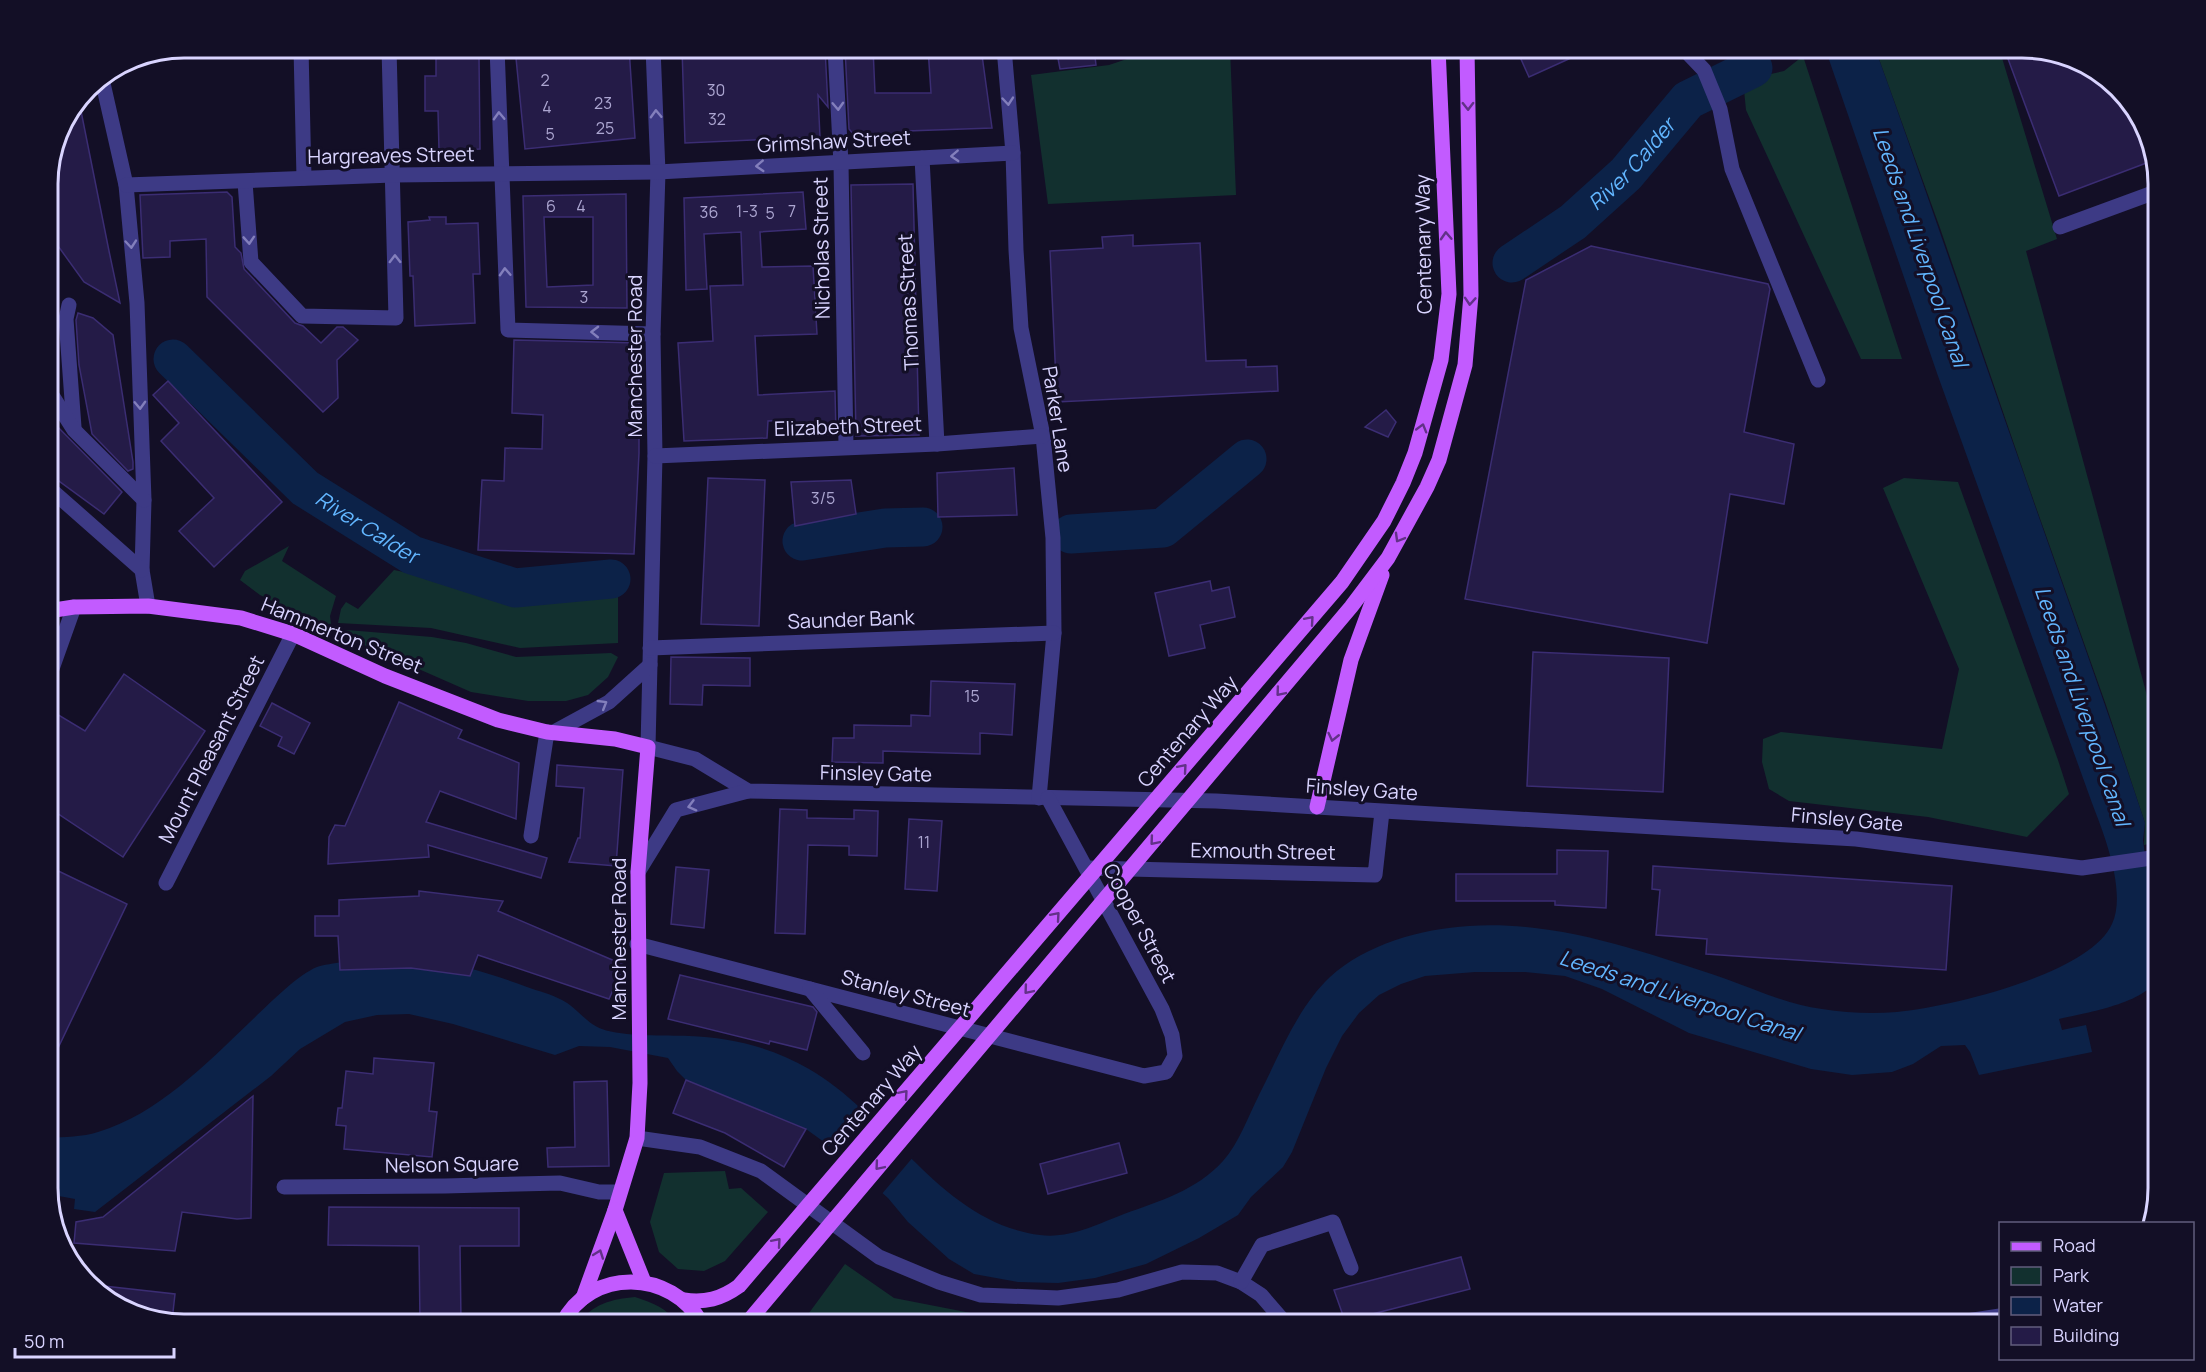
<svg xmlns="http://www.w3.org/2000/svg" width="2206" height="1372" font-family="Manrope,sans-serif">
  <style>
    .green { fill: #12302f }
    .water { fill: #0c2248 }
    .pier { fill: #130f26 }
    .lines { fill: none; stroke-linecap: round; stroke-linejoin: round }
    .river { stroke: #0c2248; stroke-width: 39 }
    .building { fill: #241b47; stroke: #3b2d73; stroke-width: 1.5; fill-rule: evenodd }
    .minor { stroke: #3d3a85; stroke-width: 15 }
    .major { stroke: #c25bff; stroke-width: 15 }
    .oneway { stroke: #837fbc }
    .oneway2 { stroke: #623188 }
    .labels { text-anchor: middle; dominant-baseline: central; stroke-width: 6; stroke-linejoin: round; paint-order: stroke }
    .number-label { font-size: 16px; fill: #aca6d1 }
    .street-label { font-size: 20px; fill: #d9d4ff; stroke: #130f26 }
    .water-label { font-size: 21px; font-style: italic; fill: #62b6ff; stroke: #130f26 }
    .rim { fill: none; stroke: #d9d4ff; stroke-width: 3 }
  </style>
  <rect width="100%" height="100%" fill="#130f26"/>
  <g class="green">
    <path d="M 1137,48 L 1230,48 L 1236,195 L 1048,204 L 1031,75 L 1109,65 L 1136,56 Z"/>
    <path d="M 1718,48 L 1772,48 L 1737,63 Z"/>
    <path d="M 1875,48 L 1999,48 L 2057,239 L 2026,251 L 2158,736 L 2158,842 L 2144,845 L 2145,823 L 2106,705 L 2026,479 L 1940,228 Z"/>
    <path d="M 1803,56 L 1902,359 L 1861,359 L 1746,110 L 1743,80 L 1784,71 Z"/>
    <path d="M 1904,478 L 1958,482 L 2058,760 L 2069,794 L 2027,837 L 1928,817 L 1789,801 L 1769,789 L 1762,762 L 1763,739 L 1781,732 L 1942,749 L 1959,669 L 1883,488 Z"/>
    <path d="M 289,546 L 282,561 L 336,596 L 330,616 L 331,624 L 328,627 L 323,626 L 260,595 L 240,580 L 245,571 Z"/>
    <path d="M 394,570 L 508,594 L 618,597 L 618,643 L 520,648 L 431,628 L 338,623 L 341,609 L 346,602 L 358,609 Z"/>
    <path d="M 347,630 L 432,637 L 466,643 L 516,657 L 611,653 L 618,657 L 608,677 L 588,695 L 566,701 L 528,701 L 471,692 L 339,634 L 342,631 Z"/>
    <path d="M 725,1171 L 729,1189 L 741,1188 L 768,1212 L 725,1261 L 704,1271 L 678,1269 L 659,1252 L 650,1222 L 664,1173 Z"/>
    <path d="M 845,1264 L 894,1298 L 976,1314 L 980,1324 L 809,1324 L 809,1313 Z"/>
    <path d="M 635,1297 C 653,1303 667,1308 678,1324 L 578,1324 C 592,1304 612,1299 635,1297 Z"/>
  </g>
  <path class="water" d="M 1825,48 L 1875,48 C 1927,192 1975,336 2026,480 C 2066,595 2107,708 2145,823 L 2143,840 L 2150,894 L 2158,905 L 2158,975 C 2151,1003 2084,1013 2059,1019 L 2062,1030 L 2086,1025 L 2092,1052 L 1979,1075 L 1970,1052 L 1965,1045 L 1941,1046 L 1913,1064 L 1892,1072 L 1852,1075 L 1811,1069 L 1689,1033 L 1602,989 L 1565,976 L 1525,972 L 1475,972 L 1425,976 L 1401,984 L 1379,995 L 1359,1013 L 1342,1036 L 1326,1068 L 1292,1152 L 1283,1167 L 1251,1197 L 1238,1215 L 1199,1238 L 1146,1264 L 1095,1278 L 1058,1283 L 1018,1282 L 974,1274 L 949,1259 L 908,1222 L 888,1198 L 824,1142 L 806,1129 L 686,1080 L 677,1071 L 668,1058 L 610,1047 L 579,1046 L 555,1055 L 453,1024 L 409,1014 L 377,1015 L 345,1022 L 300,1049 L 271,1076 L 95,1212 L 74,1209 L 75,1199 L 48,1194 L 48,1138 C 65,1137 82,1137 98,1132 C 158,1114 206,1064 250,1022 C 266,1007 297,975 317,967 C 322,965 336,963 342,962 C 366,960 393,958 417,960 C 455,962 492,974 527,987 C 538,991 551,994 562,1000 C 576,1007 587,1024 602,1029 C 623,1037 666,1035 689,1036 C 730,1037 774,1048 809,1069 C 891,1116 940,1222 1040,1235 C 1069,1239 1098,1224 1124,1214 C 1160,1201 1197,1190 1223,1161 C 1239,1143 1248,1117 1259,1095 C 1279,1056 1297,1008 1330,977 C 1366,944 1421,929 1469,926 C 1556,920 1645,952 1726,979 C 1757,990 1789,1005 1822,1009 C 1846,1013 1873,1014 1897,1012 C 1949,1007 2090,974 2112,924 C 2127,892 2104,834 2092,803 L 1938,376 Z"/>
  <path class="pier" d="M 862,1106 L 914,1156 L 881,1195 L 827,1148 Z"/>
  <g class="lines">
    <g class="river">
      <path id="s1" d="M 1512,263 L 1573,222 L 1626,174 L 1688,100 L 1753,68"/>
      <path id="s2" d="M 173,359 L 305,488 L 412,555 L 515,588 L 611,579"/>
      <path d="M 1071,534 L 1163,528 L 1247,459"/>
      <path d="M 802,541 L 885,528 L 923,527"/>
    </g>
  </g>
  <g class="building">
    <path d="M 515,48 L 629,48 L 635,138 L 525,149 Z"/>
    <path d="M 682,48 L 825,48 L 828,107 L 818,95 L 820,137 L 685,143 Z"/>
    <path d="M 845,48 L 873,48 L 875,93 L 931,93 L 928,48 L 981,48 L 992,128 L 907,131 L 907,137 L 860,142 L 849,129 Z"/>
    <path d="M 1056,48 L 1094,48 L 1096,65 L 1060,69 Z"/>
    <path d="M 1516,48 L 1593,48 L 1529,77 Z"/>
    <path d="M 2004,48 L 2022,48 L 2090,66 L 2140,116 L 2148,142 L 2142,144 L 2149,162 L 2059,196 Z"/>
    <path d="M 479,57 L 480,149 L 439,150 L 438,111 L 425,111 L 425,76 L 436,76 L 436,58 Z"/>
    <path d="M 79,101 L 109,251 L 120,303 L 84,282 L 48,232 L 48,175 L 58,132 Z"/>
    <path d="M 913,184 L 919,435 L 856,436 L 851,185 Z"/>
    <path d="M 227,192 L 232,197 L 235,247 L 241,253 L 244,269 L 295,323 L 303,326 L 321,343 L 337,327 L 343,327 L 358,340 L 337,360 L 338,398 L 323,412 L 207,297 L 206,239 L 170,241 L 170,257 L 143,258 L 140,195 Z"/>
    <path d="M 803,192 L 806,229 L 760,232 L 762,267 L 813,266 L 817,334 L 755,336 L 758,395 L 835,391 L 836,434 L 788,437 L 787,420 L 768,421 L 767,438 L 684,441 L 678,343 L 713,341 L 710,286 L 743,285 L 741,232 L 704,234 L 707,289 L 686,290 L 684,198 Z"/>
    <path d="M 626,194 L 627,308 L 526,307 L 523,196 ZM 544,217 L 593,217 L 593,285 L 547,287 Z"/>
    <path d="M 429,217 L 446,217 L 446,224 L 478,223 L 480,274 L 473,274 L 475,323 L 415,326 L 413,276 L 410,276 L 408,222 L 430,220 Z"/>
    <path d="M 1133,235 L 1133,246 L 1200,243 L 1206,361 L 1246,360 L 1246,367 L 1277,366 L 1278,391 L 1057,402 L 1050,251 L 1103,248 L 1102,237 Z"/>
    <path d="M 1591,246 L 1768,284 L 1770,289 L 1744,432 L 1794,444 L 1784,504 L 1730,494 L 1707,643 L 1465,599 L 1526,280 Z"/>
    <path d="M 78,313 L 93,318 L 113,335 L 133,462 L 133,469 L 128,471 L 92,434 L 79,365 L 76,320 Z"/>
    <path d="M 514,340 L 639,343 L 639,453 L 634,554 L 478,550 L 482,480 L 504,481 L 505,448 L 542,449 L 543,415 L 512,413 Z"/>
    <path d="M 168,381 L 282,502 L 214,567 L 179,531 L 214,498 L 161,441 L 179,423 L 153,395 Z"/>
    <path d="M 1386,410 L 1396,422 L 1388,437 L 1365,427 Z"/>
    <path d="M 48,417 L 122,492 L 104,514 L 48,473 Z"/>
    <path d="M 1014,468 L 1017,515 L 938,517 L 937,473 Z"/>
    <path d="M 708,478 L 765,480 L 759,626 L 701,624 Z"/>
    <path d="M 851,480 L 856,514 L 795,526 L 791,482 Z"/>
    <path d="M 1210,581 L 1212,591 L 1229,587 L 1235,617 L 1200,625 L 1205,648 L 1169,656 L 1155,593 Z"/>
    <path d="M 1533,652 L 1669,658 L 1663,792 L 1527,786 Z"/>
    <path d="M 671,657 L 750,658 L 750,686 L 703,685 L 702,705 L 670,704 Z"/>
    <path d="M 124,674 L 205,731 L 123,857 L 48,807 L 48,722 L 52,711 L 85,731 Z"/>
    <path d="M 931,681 L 1015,684 L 1012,735 L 980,733 L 980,754 L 883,751 L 883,763 L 832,762 L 833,738 L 854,738 L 854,725 L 911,726 L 911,715 L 930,716 Z"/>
    <path d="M 399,702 L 462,730 L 458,738 L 519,763 L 516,819 L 440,791 L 426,822 L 547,858 L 541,878 L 428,845 L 429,857 L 328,864 L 329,837 L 335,825 L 345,826 Z"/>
    <path d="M 272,703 L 310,723 L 294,754 L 278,746 L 282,737 L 260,726 Z"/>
    <path d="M 557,765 L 623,770 L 616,866 L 569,862 L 578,838 L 580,838 L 584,788 L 556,786 Z"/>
    <path d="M 780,809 L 807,810 L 807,818 L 854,819 L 854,810 L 878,811 L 877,856 L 849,855 L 849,846 L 808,845 L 805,934 L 775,933 Z"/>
    <path d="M 909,819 L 942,821 L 937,891 L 905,889 Z"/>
    <path d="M 1557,850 L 1608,851 L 1606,908 L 1555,905 L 1555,901 L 1456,901 L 1456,874 L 1557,874 Z"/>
    <path d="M 48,866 L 127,904 L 48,1069 L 48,998 L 58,978 L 48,973 Z"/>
    <path d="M 1653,866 L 1952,886 L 1946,970 L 1706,954 L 1707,939 L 1656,935 L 1660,890 L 1652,889 Z"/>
    <path d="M 676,867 L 709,870 L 704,928 L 671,924 Z"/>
    <path d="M 419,891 L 503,901 L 498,911 L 624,965 L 609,999 L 478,955 L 470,976 L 411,968 L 340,970 L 338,936 L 315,936 L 315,916 L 339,916 L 339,900 L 419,896 Z"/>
    <path d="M 680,975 L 813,1007 L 817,1012 L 807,1050 L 770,1041 L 769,1044 L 668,1019 Z"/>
    <path d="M 374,1058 L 434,1063 L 429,1111 L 437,1112 L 432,1157 L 344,1149 L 346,1126 L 336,1125 L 338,1108 L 342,1108 L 346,1071 L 373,1074 Z"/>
    <path d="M 686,1080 L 806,1129 L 784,1167 L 725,1133 L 673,1113 Z"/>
    <path d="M 607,1081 L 609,1166 L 548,1167 L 547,1148 L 575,1147 L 574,1082 Z"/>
    <path d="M 253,1096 L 251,1218 L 237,1219 L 182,1212 L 175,1251 L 74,1243 L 76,1222 L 103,1217 Z"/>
    <path d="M 1119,1143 L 1127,1173 L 1048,1194 L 1040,1164 Z"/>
    <path d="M 329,1207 L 519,1208 L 519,1246 L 460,1246 L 461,1321 L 420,1322 L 419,1246 L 328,1245 Z"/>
    <path d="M 1461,1257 L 1470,1289 L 1345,1321 L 1334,1290 Z"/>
    <path d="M 95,1285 L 175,1294 L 172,1321 L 116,1306 Z"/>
  </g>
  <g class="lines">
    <g class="minor">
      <path d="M 301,48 L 304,178"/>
      <path d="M 497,48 L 508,330 L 653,334"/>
      <path d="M 653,48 L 658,172 L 653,334 L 655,456 L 648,747 L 695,759 L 748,791 L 1216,801 L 1856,839 L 2082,868 L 2158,857"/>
      <path d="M 835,48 L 841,164 L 846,446"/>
      <path d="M 1004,48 L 1013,153 L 1016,250 L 1021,328 L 1043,436 L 1053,538 L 1054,633 L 1039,798"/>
      <path d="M 1683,48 L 1704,70 L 1720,109 L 1732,169 L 1818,380"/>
      <path d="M 390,52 L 409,48"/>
      <path d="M 102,79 L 126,185 L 137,303 L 144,500 L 142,570 L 148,606"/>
      <path d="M 922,158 L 937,444"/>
      <path d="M 245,182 L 251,262 L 302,316 L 396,318 L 389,48"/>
      <path d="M 126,185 L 393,175 L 658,172 L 1013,153"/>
      <path d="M 2060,227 L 2158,191"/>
      <path d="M 69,305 L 66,319 L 74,427"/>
      <path d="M 48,389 L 74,430 L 144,500"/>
      <path d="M 655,456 L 937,444 L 1043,436"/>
      <path d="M 48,487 L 142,570"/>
      <path d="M 650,648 L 1054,633"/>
      <path d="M 48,680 L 74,607"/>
      <path d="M 552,733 L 609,702 L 650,665"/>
      <path d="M 531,836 L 547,732"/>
      <path d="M 1088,868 L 1375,875 L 1382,812"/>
      <path d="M 638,872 L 676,810 L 748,791"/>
      <path d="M 166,883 L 293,634"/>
      <path d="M 637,944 L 1144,1076 L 1166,1072 L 1175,1056 L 1172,1035 L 1162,1009 L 1048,798"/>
      <path d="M 810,989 L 863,1053"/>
      <path d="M 637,1138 L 700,1147 L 761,1171 L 879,1257 L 939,1282 L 981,1295 L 1058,1298 L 1118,1290 L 1182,1272 L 1217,1273 L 1241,1282 L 1261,1295 L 1286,1324"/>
      <path d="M 284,1187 L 445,1186 L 560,1183 L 599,1192 L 620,1192"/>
      <path d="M 56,1222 L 56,1220"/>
      <path d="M 1241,1282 L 1262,1245 L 1333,1222 L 1351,1268"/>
      <path d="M 1947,1324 L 2000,1316"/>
    </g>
    <g class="major">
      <path d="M 48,611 L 74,607 L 148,606 L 241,618 L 293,634 L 385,676 L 498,720 L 547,732 L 615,739 L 648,747 L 638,872 L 640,1083 L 637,1138 L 615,1210 L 583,1298"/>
      <path d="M 1317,807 L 1351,660 L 1382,575"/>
      <path d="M 615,1210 L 644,1282"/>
      <path d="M 684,1300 C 705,1303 721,1299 739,1286 L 1342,582 L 1384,521 L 1403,483 L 1415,453 L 1441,360 L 1449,294 L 1438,48"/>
      <path d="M 562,1324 C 590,1267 672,1269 702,1324"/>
      <path d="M 746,1324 L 1351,607 L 1388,558 L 1427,487 L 1439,460 L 1465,365 L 1471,295 L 1467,48"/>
    </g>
  </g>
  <defs><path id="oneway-chevron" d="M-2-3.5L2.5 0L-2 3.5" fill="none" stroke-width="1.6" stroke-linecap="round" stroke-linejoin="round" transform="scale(1.5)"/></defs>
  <g class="oneway">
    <use href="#oneway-chevron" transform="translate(1008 101) rotate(85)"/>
    <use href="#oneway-chevron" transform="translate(838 106) rotate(87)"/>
    <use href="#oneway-chevron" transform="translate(656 114) rotate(-92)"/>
    <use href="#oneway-chevron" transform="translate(499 116) rotate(-92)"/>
    <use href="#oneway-chevron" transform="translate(955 156) rotate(177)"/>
    <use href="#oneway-chevron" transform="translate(760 166) rotate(177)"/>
    <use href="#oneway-chevron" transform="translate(249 240) rotate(86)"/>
    <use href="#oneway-chevron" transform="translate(131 244) rotate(85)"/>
    <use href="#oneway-chevron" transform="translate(395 259) rotate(-91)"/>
    <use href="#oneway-chevron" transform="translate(505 272) rotate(-93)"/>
    <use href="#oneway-chevron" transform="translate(595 332) rotate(-179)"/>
    <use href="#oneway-chevron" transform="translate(140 405) rotate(88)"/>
    <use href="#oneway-chevron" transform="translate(603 704) rotate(-31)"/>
    <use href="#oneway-chevron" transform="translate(692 806) rotate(165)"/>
  </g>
  <g class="oneway2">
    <use href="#oneway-chevron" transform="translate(1468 106) rotate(89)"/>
    <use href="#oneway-chevron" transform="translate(1446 236) rotate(-93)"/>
    <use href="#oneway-chevron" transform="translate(1470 301) rotate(94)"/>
    <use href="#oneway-chevron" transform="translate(1422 428) rotate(-74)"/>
    <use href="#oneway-chevron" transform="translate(1399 538) rotate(120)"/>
    <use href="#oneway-chevron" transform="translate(1310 620) rotate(-49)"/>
    <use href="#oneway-chevron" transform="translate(1280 692) rotate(130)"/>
    <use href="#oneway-chevron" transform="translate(1333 737) rotate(103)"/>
    <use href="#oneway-chevron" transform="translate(1183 768) rotate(-49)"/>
    <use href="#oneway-chevron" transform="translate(1154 841) rotate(130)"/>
    <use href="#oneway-chevron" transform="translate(1056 916) rotate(-49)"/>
    <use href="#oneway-chevron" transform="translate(1028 990) rotate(130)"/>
    <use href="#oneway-chevron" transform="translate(904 1094) rotate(-49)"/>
    <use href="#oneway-chevron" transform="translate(879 1166) rotate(130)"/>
    <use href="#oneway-chevron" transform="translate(777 1242) rotate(-49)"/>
    <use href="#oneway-chevron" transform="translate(599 1254) rotate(-70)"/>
  </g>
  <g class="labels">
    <g class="number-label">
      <text x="545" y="80">2</text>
      <text x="716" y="90">30</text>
      <text x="603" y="103">23</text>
      <text x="547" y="107">4</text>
      <text x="717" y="119">32</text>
      <text x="605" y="128">25</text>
      <text x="550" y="134">5</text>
      <text x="551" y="206">6</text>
      <text x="581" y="206">4</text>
      <text x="747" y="211">1-3</text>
      <text x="792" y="211">7</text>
      <text x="709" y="212">36</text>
      <text x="770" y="213">5</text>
      <text x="584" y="297">3</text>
      <text x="823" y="498">3/5</text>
      <text x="972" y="696">15</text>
      <text x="924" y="842">11</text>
    </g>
    <g class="street-label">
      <text transform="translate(834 141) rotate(-3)">Grimshaw Street</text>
      <text transform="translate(391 155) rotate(-1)">Hargreaves Street</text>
      <text transform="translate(1423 244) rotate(-91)">Centenary Way</text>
      <text transform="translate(821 248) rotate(-91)">Nicholas Street</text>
      <text transform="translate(908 302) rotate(-93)">Thomas Street</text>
      <text transform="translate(634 356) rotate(-90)">Manchester Road</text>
      <text transform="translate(1058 419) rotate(81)">Parker Lane</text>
      <text transform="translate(848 426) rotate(-2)">Elizabeth Street</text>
      <text transform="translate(851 619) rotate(-2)">Saunder Bank</text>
      <text transform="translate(342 635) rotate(22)">Hammerton Street</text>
      <text transform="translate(1187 731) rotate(-49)">Centenary Way</text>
      <text transform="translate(211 749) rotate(-63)">Mount Pleasant Street</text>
      <text transform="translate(876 773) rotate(1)">Finsley Gate</text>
      <text transform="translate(1362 789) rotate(4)">Finsley Gate</text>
      <text transform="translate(1847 819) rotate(5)">Finsley Gate</text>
      <text transform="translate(1263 851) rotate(1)">Exmouth Street</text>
      <text transform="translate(1140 923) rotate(62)">Cooper Street</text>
      <text transform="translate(618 939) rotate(-90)">Manchester Road</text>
      <text transform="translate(906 993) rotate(15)">Stanley Street</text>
      <text transform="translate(871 1100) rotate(-49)">Centenary Way</text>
      <text transform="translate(452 1164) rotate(-1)">Nelson Square</text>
    </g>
    <g class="water-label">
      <text stroke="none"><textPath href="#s1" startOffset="156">River Calder</textPath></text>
      <text transform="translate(1921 247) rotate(71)">Leeds and Liverpool Canal</text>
      <text stroke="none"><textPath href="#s2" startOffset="258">River Calder</textPath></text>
      <text transform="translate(2083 706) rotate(71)">Leeds and Liverpool Canal</text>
      <text transform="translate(1680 995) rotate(18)">Leeds and Liverpool Canal</text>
    </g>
  </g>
  <path d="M0 0H2206V1372H0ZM184 58H2022A126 126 0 0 1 2148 184V1188A126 126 0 0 1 2022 1314H184A126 126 0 0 1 58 1188V184A126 126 0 0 1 184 58Z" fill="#130f26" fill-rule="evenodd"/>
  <path class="rim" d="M184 58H2022A126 126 0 0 1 2148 184V1188A126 126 0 0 1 2022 1314H184A126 126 0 0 1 58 1188V184A126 126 0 0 1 184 58Z"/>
  <rect x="1999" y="1222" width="195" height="138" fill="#130f26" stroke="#625e7d" stroke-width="1.5"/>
  <rect x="2011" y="1242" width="30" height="9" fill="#c25bff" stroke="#625e7d" stroke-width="1.5"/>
  <text x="2053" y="1252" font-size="18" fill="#d9d4ff">Road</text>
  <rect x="2011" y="1267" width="30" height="18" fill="#12302f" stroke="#625e7d" stroke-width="1.5"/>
  <text x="2053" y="1282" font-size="18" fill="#d9d4ff">Park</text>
  <rect x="2011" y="1297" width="30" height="18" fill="#0c2248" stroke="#625e7d" stroke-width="1.5"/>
  <text x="2053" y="1312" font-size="18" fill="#d9d4ff">Water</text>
  <rect x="2011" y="1327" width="30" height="18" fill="#241b47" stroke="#625e7d" stroke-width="1.5"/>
  <text x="2053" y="1342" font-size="18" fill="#d9d4ff">Building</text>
  <path d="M15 1348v9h159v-9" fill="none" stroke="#d9d4ff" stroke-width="3"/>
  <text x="24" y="1348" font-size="18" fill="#d9d4ff" stroke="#130f26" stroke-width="4.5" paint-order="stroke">50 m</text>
</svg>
